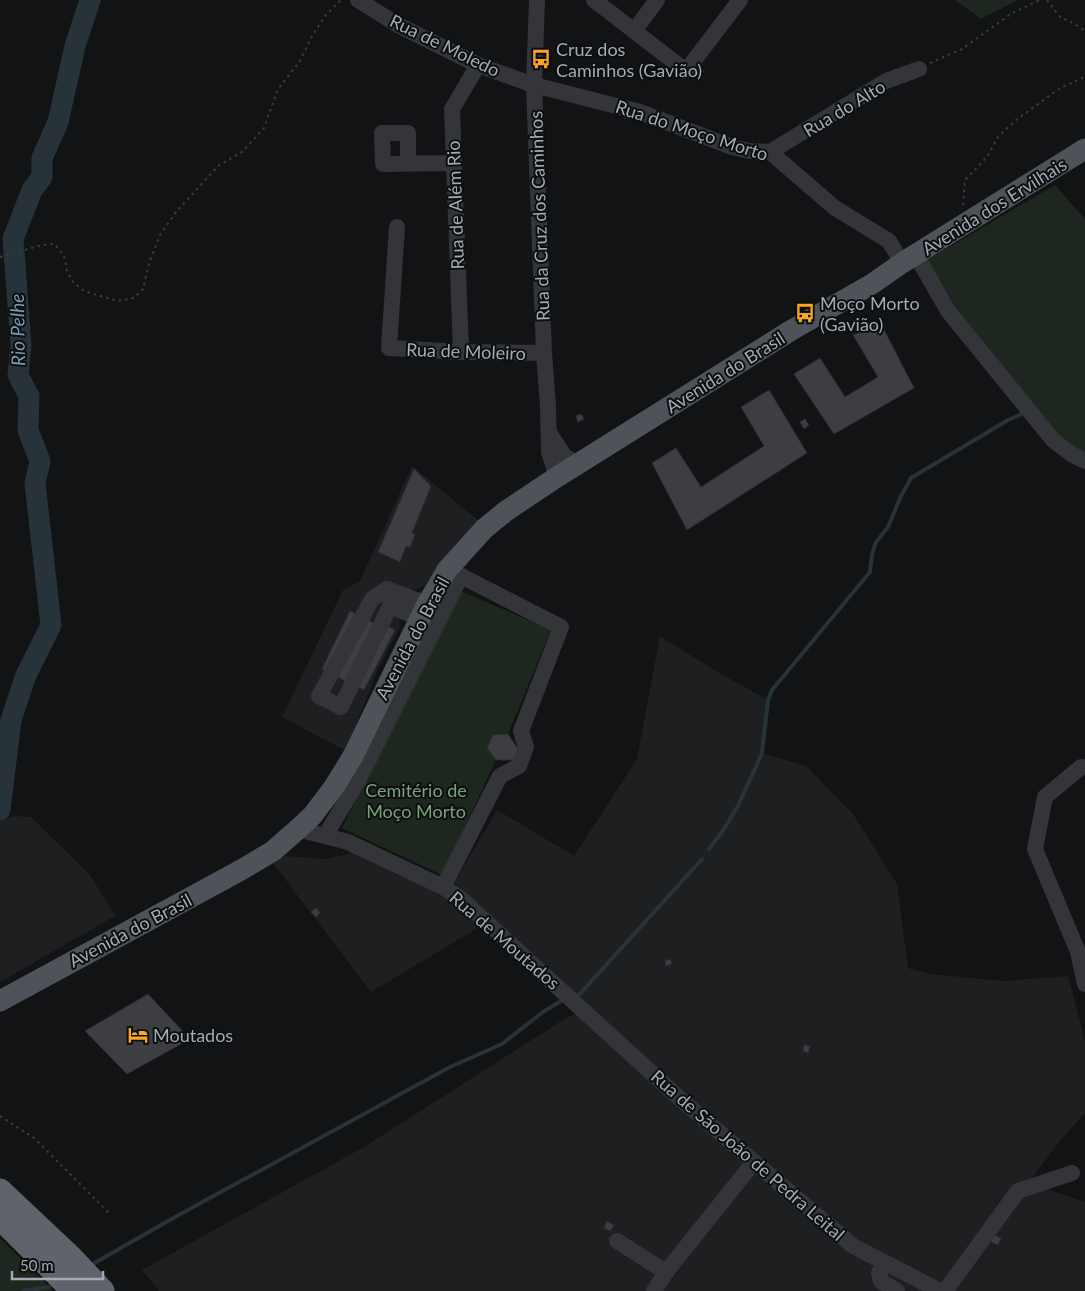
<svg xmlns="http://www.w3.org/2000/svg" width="1085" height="1291" font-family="Lato,sans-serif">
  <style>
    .built { fill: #1e1f21 }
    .green { fill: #1e271f }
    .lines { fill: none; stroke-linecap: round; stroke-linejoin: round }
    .stream { stroke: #283239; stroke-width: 4 }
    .river { stroke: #283239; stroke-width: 21 }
    .building { fill: #3c3e42; stroke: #2c2d30 }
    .path { stroke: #393c40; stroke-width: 2; stroke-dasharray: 2.5 4; stroke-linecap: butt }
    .minor { stroke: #333539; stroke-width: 16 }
    .major { stroke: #4f5259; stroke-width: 21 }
    .highway { stroke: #5f636b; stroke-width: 25 }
    .labels { text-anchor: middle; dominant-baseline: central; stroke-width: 4; stroke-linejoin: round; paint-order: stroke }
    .street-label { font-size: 18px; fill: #a3aab6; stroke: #0d0e0f }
    .poi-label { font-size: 18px; fill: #a3aab6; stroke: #0d0e0f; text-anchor: start }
    .park-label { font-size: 18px; fill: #79a279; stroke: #0d0e0f }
    .water-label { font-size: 19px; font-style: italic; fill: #789bb3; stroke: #0d0e0f }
  </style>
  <rect width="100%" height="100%" fill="#121314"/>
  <g class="built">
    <path d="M 412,466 L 479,521 L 442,561 L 425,585 L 418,589 L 412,589 L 398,616 L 401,625 L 378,669 L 346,751 L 282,717 L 343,590 L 360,581 Z"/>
    <path d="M 660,636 L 721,674 L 768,700 L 762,753 L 806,766 L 853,814 L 897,884 L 908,968 L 930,974 L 1004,981 L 1068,976 L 1085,1042 L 1085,1113 L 1060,1141 L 1028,1183 L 1085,1202 L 1085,1291 L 159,1291 L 142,1270 L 364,1147 L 566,1018 L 589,1007 L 454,883 L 497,810 L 574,856 L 637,759 Z"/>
    <path d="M 15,816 L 31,817 L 90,875 L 115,916 L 0,982 L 0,820 Z"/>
    <path d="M 353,853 L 412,878 L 463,908 L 481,926 L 371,992 L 273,863 L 285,856 L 325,859 Z"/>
  </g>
  <g class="green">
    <path d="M 955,0 L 1018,0 L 981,19 Z"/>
    <path d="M 1055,185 L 1085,219 L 1085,454 L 1057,439 L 950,301 L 927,260 Z"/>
    <path d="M 461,591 L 551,630 L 508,734 L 516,760 L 496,760 L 442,875 L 342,828 Z"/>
    <path d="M 0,1238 L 53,1291 L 0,1291 Z"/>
  </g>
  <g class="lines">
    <g class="stream">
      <path d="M 709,849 L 724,829 L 738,806 L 762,753 L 768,700 L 772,690 L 870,572 L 872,554 L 876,542 L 888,527 L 901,496 L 911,478 L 1008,420 L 1024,413"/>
      <path d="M 578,996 L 702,859"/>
      <path d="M 91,1265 L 175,1217 L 450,1067 L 502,1044 L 543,1012 L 561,1001"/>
      <path d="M 23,1291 L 49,1287"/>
    </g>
    <path class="river" d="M 0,810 L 11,720 L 26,675 L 51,625 L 35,483 L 40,461 L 28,430 L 29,396 L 18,375 L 21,345 L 13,239 L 32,190 L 42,177 L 42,158 L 58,122 L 75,46 L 90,0"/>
  </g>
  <g class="building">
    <path d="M 880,322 L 914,388 L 834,434 L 794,374 L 820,358 L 845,397 L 878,377 L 853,335 Z"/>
    <path d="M 769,390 L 807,453 L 687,530 L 652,463 L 676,448 L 701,487 L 764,446 L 741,407 Z"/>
    <path d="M 581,414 L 584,419 L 578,422 L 576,416 Z"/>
    <path d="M 805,419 L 809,425 L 804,429 L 800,422 Z"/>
    <path d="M 414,469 L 431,486 L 412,533 L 415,535 L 410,547 L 406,546 L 400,562 L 378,552 Z"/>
    <path d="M 350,611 L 385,629 L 386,625 L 395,630 L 364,690 L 322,669 Z"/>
    <path d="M 508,734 L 520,752 L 516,760 L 496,760 L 487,748 L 493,735 Z"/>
    <path d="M 316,908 L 320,913 L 316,917 L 311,912 Z"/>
    <path d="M 670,959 L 672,964 L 666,966 L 665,961 Z"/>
    <path d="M 148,994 L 190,1039 L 127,1074 L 85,1031 Z"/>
    <path d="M 804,1045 L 810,1046 L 808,1053 L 803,1051 Z"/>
    <path d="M 607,1221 L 614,1225 L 610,1231 L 604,1228 Z"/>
    <path d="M 993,1235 L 1001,1238 L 998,1245 L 991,1242 Z"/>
  </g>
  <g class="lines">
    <g class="path">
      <path d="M 1047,0 L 1060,17 L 1073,23 L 1085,31"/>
      <path d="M 930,63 L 962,49 L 1012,13 L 1040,0"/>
      <path d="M 963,205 L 965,180 L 987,157 L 998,137 L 1016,120 L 1041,102 L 1062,87 L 1085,77"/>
      <path d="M 0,257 L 42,245 L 54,244 L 60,250 L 65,259 L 67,271 L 73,282 L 84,291 L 117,301 L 134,298 L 143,289 L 149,263 L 160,235 L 176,212 L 218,166 L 242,152 L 264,128 L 278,89 L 300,61 L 312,36 L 325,16 L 341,0"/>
      <path d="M 0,1116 L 34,1138 L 109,1213"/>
    </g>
    <g class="minor">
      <path d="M 358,0 L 398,25 L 478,65 L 534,85 L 640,112 L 732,147 L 750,151 L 770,152 L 835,208 L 889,241 L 902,263"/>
      <path d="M 537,0 L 534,85 L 544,353 L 548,406 L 549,452 L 557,477"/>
      <path d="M 594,0 L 686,71 L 740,0"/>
      <path d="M 634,31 L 657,0"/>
      <path d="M 770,152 L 886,81 L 919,69"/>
      <path d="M 408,163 L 408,133 L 382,133 L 383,164 L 453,163"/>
      <path d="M 397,227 L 389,348 L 461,352 L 544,353"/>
      <path d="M 916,255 L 948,311 L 1053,440 L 1071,454 L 1085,461"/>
      <path d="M 461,352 L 452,109 L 478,65"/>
      <path d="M 550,434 L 565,457 L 579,463"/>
      <path d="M 419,618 L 390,606 L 341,707 L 319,696 L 372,599 L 387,589 L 427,604"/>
      <path d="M 1081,767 L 1045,797 L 1035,849 L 1078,952 L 1085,984"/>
      <path d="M 298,829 L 348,842 L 443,887 L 460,898 L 678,1097 L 853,1246 L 940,1291"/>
      <path d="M 325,836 L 358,781 L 461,576"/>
      <path d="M 443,887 L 500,776 L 519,766 L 526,747 L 521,731 L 561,627 L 461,576 L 447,570"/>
      <path d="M 617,1241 L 666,1272"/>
      <path d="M 884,1264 L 879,1273 L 881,1281 L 897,1291"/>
      <path d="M 654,1291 L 666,1272 L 754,1162"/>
      <path d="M 945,1291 L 1018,1191 L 1072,1173"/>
    </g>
    <path class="major" d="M 0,1001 L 241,870 L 273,851 L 298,829 L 312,816 L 334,787 L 353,756 L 427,604 L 447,570 L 484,529 L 506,511 L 557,477 L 790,331 L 872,284 L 902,263 L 1085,149"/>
    <g class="highway">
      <path d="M 0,1191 L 70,1257 L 102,1291"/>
      <path d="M 0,1217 L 74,1291"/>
    </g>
  </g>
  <defs>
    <symbol id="bus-bare" viewBox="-9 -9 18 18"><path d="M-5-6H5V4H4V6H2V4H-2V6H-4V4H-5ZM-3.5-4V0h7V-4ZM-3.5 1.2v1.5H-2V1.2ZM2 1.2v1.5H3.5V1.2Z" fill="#fba524" stroke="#0d0e0f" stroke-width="2.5" paint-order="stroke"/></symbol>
    <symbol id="hotel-bare" viewBox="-9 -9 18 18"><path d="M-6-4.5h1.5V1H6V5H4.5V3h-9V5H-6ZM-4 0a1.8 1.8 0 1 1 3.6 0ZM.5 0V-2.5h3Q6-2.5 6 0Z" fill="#fba524" stroke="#0d0e0f" stroke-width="2.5" paint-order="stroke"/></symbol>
  </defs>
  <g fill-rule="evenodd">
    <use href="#bus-bare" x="527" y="45" width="28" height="28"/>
    <use href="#bus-bare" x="791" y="299" width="28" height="28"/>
    <use href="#hotel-bare" x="124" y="1021" width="28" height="28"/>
  </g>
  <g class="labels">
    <g class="street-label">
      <text transform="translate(445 45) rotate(26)">Rua de Moledo</text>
      <text transform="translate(844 108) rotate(-31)">Rua do Alto</text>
      <text transform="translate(692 130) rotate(18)">Rua do Moço Morto</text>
      <text transform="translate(455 205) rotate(-92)">Rua de Além Rio</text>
      <text transform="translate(994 206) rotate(-32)">Avenida dos Ervilhais</text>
      <text transform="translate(539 216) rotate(-92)">Rua da Cruz dos Caminhos</text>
      <text transform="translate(466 351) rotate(2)">Rua de Moleiro</text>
      <text transform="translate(725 372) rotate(-32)">Avenida do Brasil</text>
      <text transform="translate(412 638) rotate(-62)">Avenida do Brasil</text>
      <text transform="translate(130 930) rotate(-28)">Avenida do Brasil</text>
      <text transform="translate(505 940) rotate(41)">Rua de Moutados</text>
      <text transform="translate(748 1155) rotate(41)">Rua de São João de Pedra Leital</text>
    </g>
    <g class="poi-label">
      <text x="556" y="49">Cruz dos<tspan x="556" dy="21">Caminhos (Gavião)</tspan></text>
      <text x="820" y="303">Moço Morto<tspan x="820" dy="21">(Gavião)</tspan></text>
      <text x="153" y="1035">Moutados</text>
    </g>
    <g class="park-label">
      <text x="416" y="790">Cemitério de<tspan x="416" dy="21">Moço Morto</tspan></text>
    </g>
    <g class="water-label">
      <text transform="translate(17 330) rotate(-91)">Rio Pelhe</text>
    </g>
  </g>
  <path d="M12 1271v8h91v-8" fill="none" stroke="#a3aab6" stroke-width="2.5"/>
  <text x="20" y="1271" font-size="15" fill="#a3aab6" stroke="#0d0e0f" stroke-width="4" paint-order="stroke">50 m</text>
</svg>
